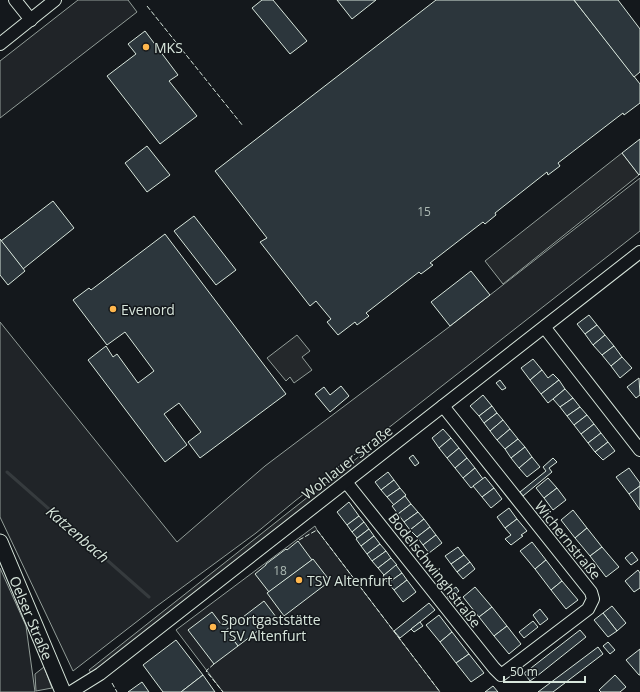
<svg xmlns="http://www.w3.org/2000/svg" width="640" height="692" font-family="'Open Sans',sans-serif">
  <style>
    .green { fill: #202428; stroke: #939e99 }
    .parking { fill: #24282b; stroke: #939e99 }
    .lines { fill: none; stroke-linecap: round; stroke-linejoin: round }
    .stream { stroke: #363b3e; stroke-width: 3 }
    .building { fill: #2c363c; stroke: #d8e6dc }
    .minor-casing { stroke: #d8e6dc; stroke-width: 14 }
    .major-casing { stroke: #d8e6dc; stroke-width: 17 }
    .minor { stroke: #14181c; stroke-width: 12 }
    .major { stroke: #14181c; stroke-width: 15 }
    .fence { stroke: #d8e6dc; stroke-width: 1; stroke-dasharray: 5 2; stroke-linecap: butt }
    .poi-dot { fill: #ffb74d; stroke: #14181c; stroke-width: 1.5 }
    .labels { text-anchor: middle; dominant-baseline: central; stroke-width: 3; stroke-linejoin: round; paint-order: stroke }
    .number-label { font-size: 12px; fill: #adbab4 }
    .poi-label { font-size: 14px; fill: #d8e6dc; stroke: #14181c; text-anchor: start }
    .street-label { font-size: 14px; fill: #d8e6dc; stroke: #14181c }
    .water-label { font-size: 15px; font-style: italic; fill: #d8e6dc; stroke: #14181c }
  </style>
  <rect width="100%" height="100%" fill="#14181c"/>
  <g class="green">
    <path d="M 78,0 L 128,0 L 137,12 L 0,118 L 0,61 Z"/>
    <path d="M 640,178 L 640,231 L 295,501 L 256,533 L 157,606 L 73,671 L 0,517 L 0,322 L 177,542 L 265,466 L 449,327 Z"/>
    <path d="M 315,526 L 317,530 L 440,692 L 223,692 L 176,630 Z"/>
    <path d="M 0,568 L 26,626 L 35,692 L 0,692 Z"/>
  </g>
  <g class="parking">
    <path d="M 622,153 L 639,175 L 503,284 L 485,261 Z"/>
    <path d="M 297,335 L 310,351 L 302,357 L 312,370 L 294,383 L 290,377 L 286,381 L 267,358 Z"/>
    <path d="M 366,451 L 372,458 L 94,677 L 89,670 Z"/>
    <path d="M 44,667 L 52,688 L 36,691 L 35,674 Z"/>
  </g>
  <g class="lines">
    <path class="stream" d="M 7,472 L 149,597"/>
  </g>
  <g class="building">
    <path d="M 262,0 L 273,0 L 307,41 L 290,54 L 252,8 Z"/>
    <path d="M 337,0 L 376,0 L 352,19 Z"/>
    <path d="M 436,0 L 574,0 L 640,84 L 640,103 L 624,115 L 623,113 L 558,163 L 560,166 L 548,175 L 547,172 L 495,213 L 496,215 L 485,224 L 483,222 L 430,263 L 433,265 L 421,274 L 419,272 L 366,313 L 369,316 L 357,325 L 355,322 L 338,335 L 327,322 L 331,319 L 316,301 L 310,306 L 260,242 L 267,238 L 215,171 Z"/>
    <path d="M 574,0 L 618,0 L 640,29 L 640,72 L 634,77 Z"/>
    <path d="M 145,31 L 178,75 L 169,81 L 197,116 L 160,144 L 107,76 L 136,54 L 128,44 Z"/>
    <path d="M 640,139 L 640,174 L 639,175 L 622,153 Z"/>
    <path d="M 147,146 L 170,175 L 147,192 L 125,163 Z"/>
    <path d="M 53,201 L 74,228 L 23,269 L 1,241 Z"/>
    <path d="M 194,216 L 236,270 L 216,285 L 174,231 Z"/>
    <path d="M 165,234 L 286,394 L 200,458 L 188,442 L 201,432 L 179,403 L 164,414 L 187,445 L 165,462 L 88,360 L 106,346 L 113,357 L 117,354 L 138,383 L 154,371 L 125,332 L 107,345 L 73,300 L 89,288 L 91,290 Z"/>
    <path d="M 0,239 L 25,271 L 8,285 L 0,275 Z"/>
    <path d="M 471,271 L 490,295 L 450,326 L 431,302 Z"/>
    <path d="M 589,315 L 597,325 L 585,334 L 577,324 Z"/>
    <path d="M 597,325 L 605,335 L 593,345 L 585,334 Z"/>
    <path d="M 605,335 L 614,346 L 602,355 L 593,345 Z"/>
    <path d="M 614,346 L 622,357 L 611,366 L 602,355 Z"/>
    <path d="M 622,357 L 632,368 L 620,378 L 611,366 Z"/>
    <path d="M 533,359 L 542,370 L 530,380 L 521,368 Z"/>
    <path d="M 542,370 L 548,378 L 553,374 L 559,380 L 541,394 L 530,380 Z"/>
    <path d="M 639,378 L 640,395 L 636,398 L 627,387 Z"/>
    <path d="M 500,380 L 506,388 L 502,390 L 496,383 Z"/>
    <path d="M 559,380 L 565,389 L 548,403 L 541,394 Z"/>
    <path d="M 341,386 L 349,396 L 330,412 L 315,394 L 324,387 L 330,395 Z"/>
    <path d="M 565,389 L 573,398 L 560,407 L 553,399 Z"/>
    <path d="M 483,395 L 492,406 L 479,416 L 470,406 Z"/>
    <path d="M 573,398 L 580,407 L 567,416 L 560,407 Z"/>
    <path d="M 492,406 L 497,413 L 484,423 L 479,416 Z"/>
    <path d="M 580,407 L 587,415 L 574,425 L 567,416 Z"/>
    <path d="M 497,413 L 503,420 L 490,431 L 484,423 Z"/>
    <path d="M 587,415 L 594,424 L 581,434 L 574,425 Z"/>
    <path d="M 503,420 L 510,429 L 497,440 L 490,431 Z"/>
    <path d="M 594,424 L 601,433 L 588,443 L 581,434 Z"/>
    <path d="M 443,429 L 451,438 L 439,448 L 432,438 Z"/>
    <path d="M 510,429 L 518,439 L 505,449 L 497,440 Z"/>
    <path d="M 601,433 L 608,442 L 595,452 L 588,443 Z"/>
    <path d="M 451,438 L 459,448 L 447,458 L 439,448 Z"/>
    <path d="M 518,439 L 525,447 L 511,458 L 505,449 Z"/>
    <path d="M 608,442 L 615,451 L 603,460 L 595,452 Z"/>
    <path d="M 525,447 L 532,457 L 519,468 L 511,458 Z"/>
    <path d="M 459,448 L 467,458 L 455,468 L 447,458 Z"/>
    <path d="M 413,455 L 419,463 L 415,466 L 409,458 Z"/>
    <path d="M 532,457 L 540,467 L 527,477 L 519,468 Z"/>
    <path d="M 467,458 L 475,468 L 463,478 L 455,468 Z"/>
    <path d="M 553,458 L 557,462 L 549,468 L 552,472 L 523,496 L 520,492 L 546,471 L 543,467 Z"/>
    <path d="M 475,468 L 483,479 L 471,488 L 463,478 Z"/>
    <path d="M 629,468 L 640,483 L 640,486 L 629,494 L 616,477 Z"/>
    <path d="M 388,472 L 394,480 L 381,490 L 375,482 Z"/>
    <path d="M 485,477 L 494,488 L 482,497 L 473,486 Z"/>
    <path d="M 548,478 L 557,488 L 544,498 L 536,488 Z"/>
    <path d="M 394,480 L 400,488 L 387,497 L 381,490 Z"/>
    <path d="M 640,486 L 640,510 L 629,494 Z"/>
    <path d="M 400,488 L 406,495 L 394,505 L 387,497 Z"/>
    <path d="M 494,488 L 502,499 L 491,508 L 482,497 Z"/>
    <path d="M 557,488 L 566,500 L 553,510 L 544,498 Z"/>
    <path d="M 405,496 L 411,504 L 398,514 L 392,506 Z"/>
    <path d="M 349,502 L 359,516 L 347,525 L 337,512 Z"/>
    <path d="M 411,504 L 418,512 L 404,522 L 398,514 Z"/>
    <path d="M 509,508 L 517,519 L 505,528 L 497,517 Z"/>
    <path d="M 573,510 L 587,528 L 575,538 L 561,520 Z"/>
    <path d="M 418,512 L 424,519 L 410,530 L 404,522 Z"/>
    <path d="M 359,516 L 364,522 L 352,532 L 347,525 Z"/>
    <path d="M 424,519 L 430,527 L 417,537 L 410,530 Z"/>
    <path d="M 517,519 L 527,531 L 521,535 L 523,536 L 511,545 L 505,539 L 511,535 L 505,528 Z"/>
    <path d="M 364,522 L 369,529 L 357,538 L 352,532 Z"/>
    <path d="M 430,527 L 436,535 L 423,545 L 417,537 Z"/>
    <path d="M 587,528 L 602,547 L 590,556 L 575,538 Z"/>
    <path d="M 369,529 L 374,536 L 361,546 L 356,539 Z"/>
    <path d="M 436,535 L 442,543 L 429,553 L 423,545 Z"/>
    <path d="M 374,536 L 380,544 L 367,554 L 361,546 Z"/>
    <path d="M 298,541 L 312,560 L 269,592 L 255,574 L 266,565 L 266,564 L 286,549 L 287,550 Z"/>
    <path d="M 532,542 L 546,560 L 535,569 L 520,551 Z"/>
    <path d="M 380,544 L 386,551 L 372,561 L 367,554 Z"/>
    <path d="M 458,547 L 464,555 L 451,564 L 445,556 Z"/>
    <path d="M 602,547 L 619,567 L 606,577 L 590,556 Z"/>
    <path d="M 386,551 L 391,558 L 378,568 L 372,561 Z"/>
    <path d="M 632,552 L 638,560 L 631,565 L 625,558 Z"/>
    <path d="M 464,555 L 470,562 L 457,572 L 451,564 Z"/>
    <path d="M 391,558 L 397,565 L 384,575 L 378,568 Z"/>
    <path d="M 313,559 L 330,581 L 284,616 L 267,593 Z"/>
    <path d="M 546,560 L 562,581 L 551,590 L 535,569 Z"/>
    <path d="M 470,562 L 475,569 L 463,579 L 457,572 Z"/>
    <path d="M 396,565 L 402,573 L 388,583 L 383,576 Z"/>
    <path d="M 638,570 L 640,573 L 640,588 L 634,592 L 625,581 Z"/>
    <path d="M 402,573 L 407,580 L 394,590 L 388,583 Z"/>
    <path d="M 407,580 L 416,592 L 403,602 L 394,590 Z"/>
    <path d="M 562,581 L 578,600 L 566,609 L 551,590 Z"/>
    <path d="M 456,587 L 459,591 L 449,599 L 446,594 Z"/>
    <path d="M 475,587 L 492,607 L 479,617 L 463,597 Z"/>
    <path d="M 264,601 L 276,617 L 238,646 L 226,630 Z"/>
    <path d="M 429,603 L 435,610 L 400,638 L 394,631 Z"/>
    <path d="M 612,606 L 626,623 L 617,631 L 603,613 Z"/>
    <path d="M 492,607 L 507,626 L 494,636 L 479,617 Z"/>
    <path d="M 540,609 L 548,619 L 540,625 L 533,615 Z"/>
    <path d="M 212,612 L 221,624 L 225,620 L 227,623 L 233,619 L 236,623 L 226,630 L 238,646 L 214,664 L 188,630 Z"/>
    <path d="M 603,613 L 617,631 L 608,637 L 594,620 Z"/>
    <path d="M 439,615 L 452,632 L 440,642 L 426,625 Z"/>
    <path d="M 533,621 L 538,627 L 524,638 L 519,632 Z"/>
    <path d="M 420,622 L 423,626 L 414,632 L 411,629 Z"/>
    <path d="M 507,626 L 521,644 L 509,654 L 494,636 Z"/>
    <path d="M 580,630 L 586,637 L 537,676 L 531,668 Z"/>
    <path d="M 452,632 L 469,654 L 456,663 L 440,642 Z"/>
    <path d="M 176,640 L 203,675 L 181,692 L 163,692 L 143,665 Z"/>
    <path d="M 608,642 L 615,650 L 610,654 L 603,646 Z"/>
    <path d="M 598,647 L 603,654 L 553,692 L 538,692 Z"/>
    <path d="M 640,649 L 640,675 L 639,675 L 626,660 Z"/>
    <path d="M 469,654 L 484,673 L 471,682 L 456,663 Z"/>
    <path d="M 531,668 L 537,676 L 530,681 L 524,673 Z"/>
    <path d="M 203,675 L 215,692 L 181,692 Z"/>
    <path d="M 615,675 L 626,687 L 620,692 L 601,692 L 599,690 Z"/>
    <path d="M 142,682 L 149,692 L 128,692 Z"/>
    <path d="M 493,686 L 498,692 L 485,692 Z"/>
  </g>
  <g class="lines">
    <defs>
      <g id="minor">
        <path d="M 15,0 L 31,20"/>
        <path d="M 0,44 L 55,0"/>
        <path d="M 545,328 L 640,450"/>
        <path d="M 346,482 L 494,668 L 501,675 L 588,609 L 593,599 L 591,592 L 443,406"/>
        <path d="M 71,692 L 100,674 L 640,252"/>
      </g>
      <g id="major">
        <path id="s1" d="M 0,542 L 63,692"/>
      </g>
    </defs>
    <use href="#minor" class="minor-casing"/>
    <use href="#major" class="major-casing"/>
    <use href="#minor" class="minor"/>
    <use href="#major" class="major"/>
    <g class="fence">
      <path d="M 147,6 L 243,126"/>
      <path d="M 299,540 L 317,530 L 440,692"/>
      <path d="M 214,664 L 206,671 L 223,692"/>
      <path d="M 112,683 L 117,692"/>
    </g>
  </g>
  <g class="poi-dot">
    <circle cx="146" cy="47" r="4"/>
    <circle cx="113" cy="309" r="4"/>
    <circle cx="299" cy="580" r="4"/>
    <circle cx="213" cy="627" r="4"/>
  </g>
  <g class="labels">
    <g class="number-label">
      <text x="424" y="211">15</text>
      <text x="280" y="570">18</text>
    </g>
    <g class="poi-label">
      <text x="154" y="47">MKS</text>
      <text x="121" y="309">Evenord</text>
      <text x="307" y="580">TSV Altenfurt</text>
      <text x="221" y="619">Sportgaststätte<tspan x="221" dy="16">TSV Altenfurt</tspan></text>
    </g>
    <g class="street-label">
      <text transform="translate(347 462) rotate(-38)">Wohlauer Straße</text>
      <text transform="translate(568 540) rotate(51)">Wichernstraße</text>
      <text transform="translate(435 570) rotate(52)">Bodelschwinghstraße</text>
      <text stroke="none"><textPath href="#s1" startOffset="82">Oelser Straße</textPath></text>
    </g>
    <g class="water-label">
      <text transform="translate(78 534) rotate(41)">Katzenbach</text>
    </g>
  </g>
  <path d="M504 676v6h81v-6" fill="none" stroke="#d8e6dc" stroke-width="2"/>
  <text x="510" y="676" font-size="12" fill="#d8e6dc" stroke="#14181c" stroke-width="3" paint-order="stroke">50 m</text>
</svg>
